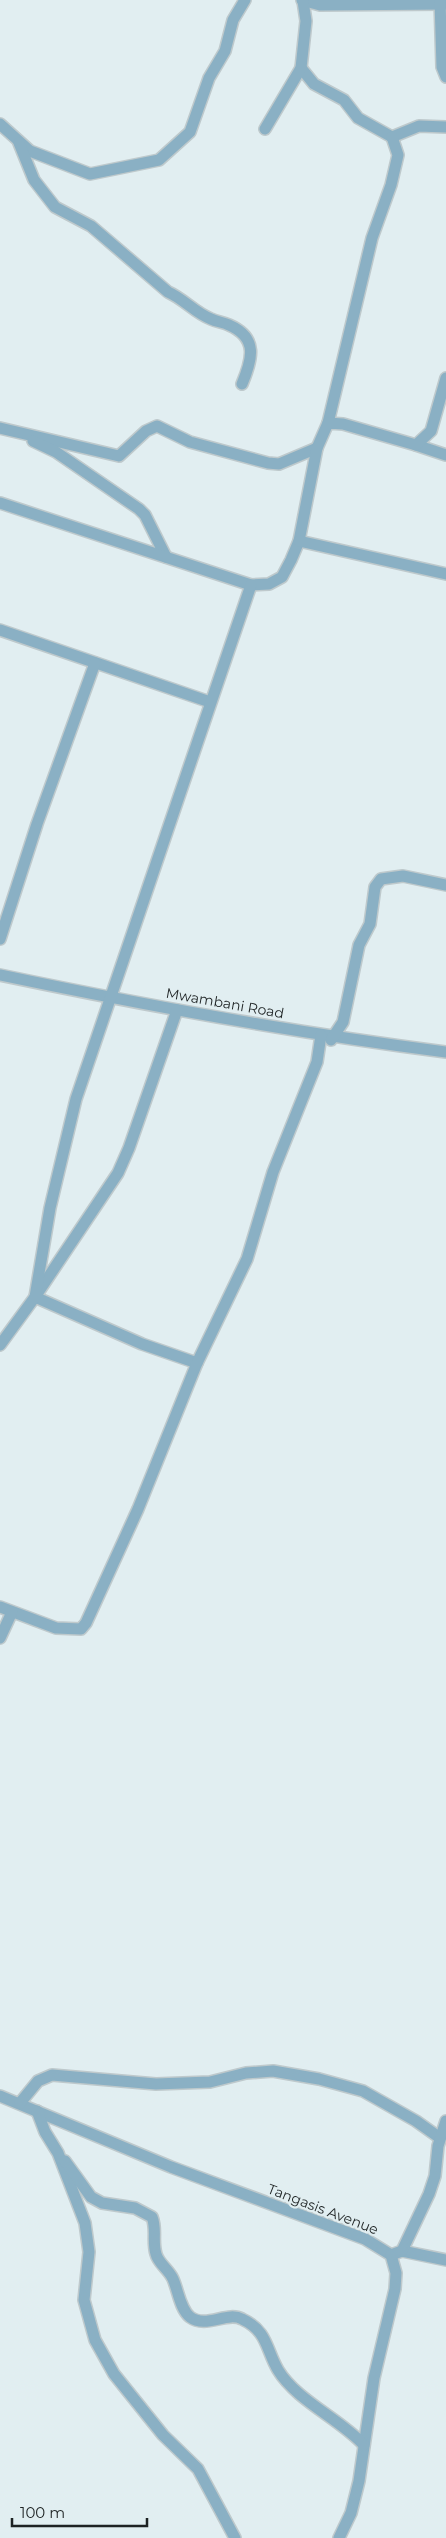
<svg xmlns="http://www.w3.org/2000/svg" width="446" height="2538" font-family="Montserrat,sans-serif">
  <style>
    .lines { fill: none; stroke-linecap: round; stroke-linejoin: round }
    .minor-casing { stroke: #bec9cc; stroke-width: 14 }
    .minor { stroke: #8ab0c4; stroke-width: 11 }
    .labels { text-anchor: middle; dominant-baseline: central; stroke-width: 4.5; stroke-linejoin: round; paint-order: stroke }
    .street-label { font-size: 14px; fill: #1d2223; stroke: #e1eef1 }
  </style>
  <rect width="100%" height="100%" fill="#e1eef1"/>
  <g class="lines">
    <defs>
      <g id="minor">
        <path d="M 302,0 L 320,5 L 446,4"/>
        <path d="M 440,0 L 442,67 L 446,77"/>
        <path d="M 301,68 L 314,84 L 344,100 L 358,118 L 392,137 L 419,126 L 446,127"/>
        <path d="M 0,124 L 30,151 L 90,174 L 159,160 L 190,132 L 209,78 L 225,51 L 233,20 L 245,0"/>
        <path d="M 265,129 L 301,68 L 306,21 L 303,1"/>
        <path d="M 19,143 L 34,180 L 55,207 L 91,226 L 168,292 C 184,299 195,313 211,319 C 217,322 223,322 229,325 C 259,338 252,360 242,384"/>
        <path d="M 328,423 L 372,238 L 391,185 L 398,155 L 392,137"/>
        <path d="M 0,428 L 119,456 L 146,431 L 157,426 L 190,442 L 268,463 L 279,464 L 317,448"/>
        <path d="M 33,441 L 56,452 L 139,509 L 145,515 L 166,557"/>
        <path d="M 416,445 L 446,455"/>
        <path d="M 0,503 L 251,585 L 269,584 L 282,577 L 291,560 L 299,541 L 317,448 L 328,423 L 343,424 L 416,445 L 431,431 L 446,378"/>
        <path d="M 299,541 L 446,574"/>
        <path d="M 0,630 L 210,702"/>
        <path d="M 0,939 L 37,824 L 95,663"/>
        <path d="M 0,975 C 148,1006 296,1033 446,1052"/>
        <path d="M 177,1010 L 129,1148 L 118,1173 L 35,1297 L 142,1344 L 197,1363"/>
        <path d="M 331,1040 L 343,1022 L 359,945 L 370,924 L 375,887 L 381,879 L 403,876 L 446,885"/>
        <path d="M 0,1345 L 35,1297 L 50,1208 L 76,1099 L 251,585"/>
        <path d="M 0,1607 L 56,1628 L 81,1629 L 86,1623 L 138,1509 L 197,1363 L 247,1259 L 273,1172 L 317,1062 L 321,1035"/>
        <path d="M 0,1638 L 12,1612"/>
        <path d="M 0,2096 L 171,2167 L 365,2239 L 391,2255 L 396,2273 L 395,2289 L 374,2378 L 359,2481 L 351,2513 L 339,2538"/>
        <path d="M 20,2103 L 38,2081 L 52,2075 L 156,2084 L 210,2082 L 246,2073 L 273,2071 L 319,2079 L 363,2091 L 416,2121 L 440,2138"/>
        <path d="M 37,2111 L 45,2132 L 58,2153 L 85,2223 L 89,2252 L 84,2300 L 95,2340 L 114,2374 L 163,2435 L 198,2469 L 235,2538"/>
        <path d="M 65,2161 L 91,2197 L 102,2203 L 135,2208 L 152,2217 C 157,2229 152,2241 156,2254 C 158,2263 169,2270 173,2279 C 178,2290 180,2309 190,2317 C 206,2329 227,2311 242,2319 C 268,2331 266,2350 278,2370 C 296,2400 340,2419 364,2445"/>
        <path d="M 402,2251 L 446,2260"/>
        <path d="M 391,2255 L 402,2251 L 429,2194 L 435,2176 L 438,2146 L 446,2121"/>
      </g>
    </defs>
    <use href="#minor" class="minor-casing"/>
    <use href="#minor" class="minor"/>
  </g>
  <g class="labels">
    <g class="street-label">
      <text transform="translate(225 1003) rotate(10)">Mwambani Road</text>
      <text transform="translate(323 2209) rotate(21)">Tangasis Avenue</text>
    </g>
  </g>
  <path d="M12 2518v8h135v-8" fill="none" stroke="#1d2223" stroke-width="2.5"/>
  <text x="20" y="2518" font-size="15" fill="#1d2223" stroke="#e1eef1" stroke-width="4" paint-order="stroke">100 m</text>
</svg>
